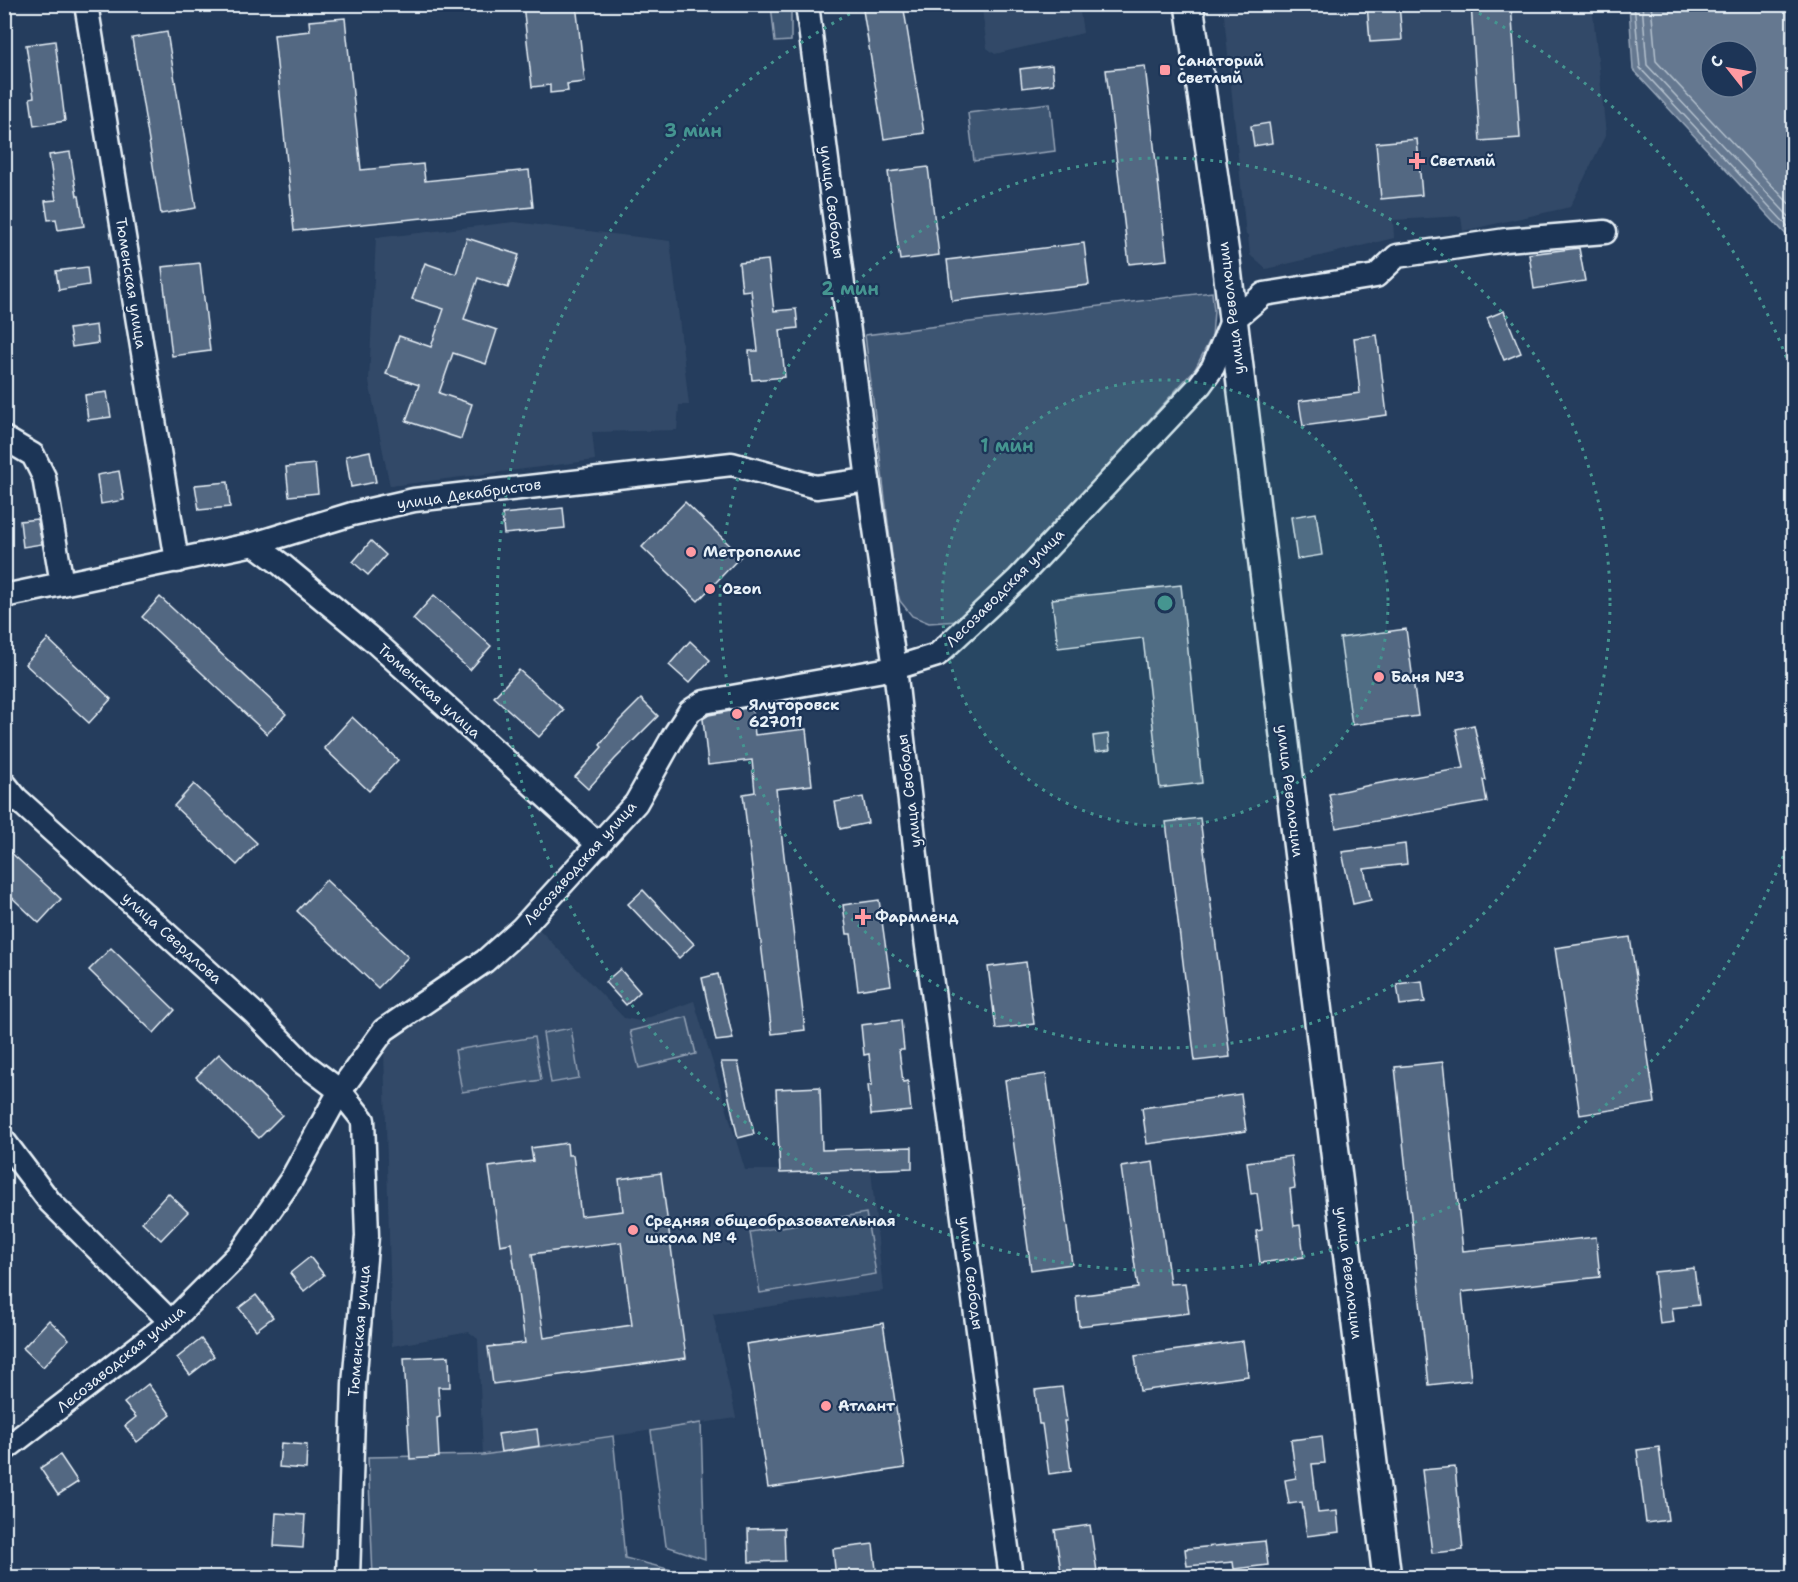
<svg xmlns="http://www.w3.org/2000/svg" width="1798" height="1582" font-family="'Shantell Sans',sans-serif">
  <style>
    .built { fill: #334a68 }
    .green { fill: #3e5472; stroke: #93a2b5; stroke-width: 1.5 }
    .water { fill: #657890; stroke: #99a8ba; stroke-width: 1.5; fill-rule: evenodd }
    .lines { fill: none; stroke-linecap: round; stroke-linejoin: round }
    .shore { stroke: #b4c1ce; stroke-width: 1.5 }
    .building { fill: #536782; stroke: #e8f1f8; stroke-width: 1.5; fill-rule: evenodd }
    .minor-casing { stroke: #e8f1f8; stroke-width: 27 }
    .major-casing { stroke: #e8f1f8; stroke-width: 32 }
    .minor { stroke: #1d3557; stroke-width: 22 }
    .major { stroke: #1d3557; stroke-width: 27 }
    .ring { fill: none; stroke: #459590; stroke-width: 3; stroke-dasharray: 3 6 }
    .poi-dot { fill: #ff9aa2; stroke: #1d3557; stroke-width: 2 }
    .labels { text-anchor: middle; dominant-baseline: central; stroke-width: 4.5; stroke-linejoin: round; paint-order: stroke }
    .poi-label { font-size: 15px; font-weight: bold; fill: #e8f1f8; stroke: #1d3557; text-anchor: start }
    .street-label { font-size: 15px; fill: #e8f1f8; stroke: #1d3557 }
    .centre { fill: #459590; stroke: #1d3557; stroke-width: 3 }
    .ring-label { font-size: 18px; text-anchor: middle; font-weight: bold; fill: #459590; stroke: #1d3557; stroke-width: 4.5; stroke-linejoin: round; paint-order: stroke }
  </style>
  <rect width="100%" height="100%" fill="#253d5d"/>
  <filter id="ink" filterUnits="userSpaceOnUse"><feTurbulence type="fractalNoise" baseFrequency=".0167" numOctaves="2"/><feDisplacementMap in="SourceGraphic" scale="12" xChannelSelector="R" yChannelSelector="G"/><feConvolveMatrix kernelMatrix="1 2 1 2 8 2 1 2 1" color-interpolation-filters="sRGB"/></filter>
  <g filter="url(#ink)">
    <g class="built">
      <path d="M 927,5 L 1079,5 L 1083,33 L 995,54 L 987,48 L 982,9 L 927,9 Z"/>
      <path d="M 1223,5 L 1592,5 L 1606,134 L 1570,207 L 1463,231 L 1461,216 L 1393,220 L 1394,238 L 1266,269 L 1250,255 L 1248,235 L 1246,235 Z"/>
      <path d="M 514,222 L 670,241 L 689,405 L 679,405 L 677,430 L 592,432 L 595,460 L 390,486 L 369,381 L 376,238 Z"/>
      <path d="M 535,925 L 624,1018 L 639,1021 L 694,1001 L 745,1170 L 871,1170 L 883,1291 L 713,1314 L 736,1418 L 483,1455 L 478,1339 L 469,1332 L 392,1346 L 384,1049 Z"/>
    </g>
    <g class="green">
      <path d="M 771,5 L 791,5 L 791,41 L 775,42 Z"/>
      <path d="M 1050,103 L 1055,151 L 974,161 L 968,113 Z"/>
      <path d="M 1212,292 L 1214,311 L 1212,336 L 1195,369 L 1002,583 L 958,621 L 929,623 L 912,616 L 900,601 L 896,588 L 865,335 Z"/>
      <path d="M 687,1017 L 696,1054 L 639,1068 L 630,1031 Z"/>
      <path d="M 571,1028 L 579,1078 L 551,1083 L 543,1033 Z"/>
      <path d="M 534,1037 L 541,1080 L 462,1092 L 455,1050 Z"/>
      <path d="M 866,1213 L 876,1274 L 760,1293 L 750,1232 Z"/>
      <path d="M 701,1423 L 705,1559 L 666,1546 L 651,1431 Z"/>
      <path d="M 613,1436 L 625,1558 L 695,1576 L 695,1577 L 373,1577 L 368,1457 L 483,1455 Z"/>
    </g>
    <path class="water" d="M 1629,5 L 1793,5 L 1793,242 L 1633,70 ZM 1711,51 L 1747,51 L 1747,87 L 1711,87 Z"/>
    <g class="lines">
      <g class="shore">
        <path d="M 1634,4 L 1640,68 L 1794,233"/>
        <path d="M 1642,4 L 1647,65 L 1794,222"/>
        <path d="M 1651,4 L 1656,61 L 1794,209"/>
      </g>
    </g>
    <g class="building">
      <path d="M 523,4 L 576,4 L 585,82 L 567,84 L 568,91 L 550,93 L 550,85 L 532,87 Z"/>
      <path d="M 862,4 L 903,4 L 924,133 L 884,139 Z"/>
      <path d="M 1367,4 L 1399,4 L 1402,40 L 1370,42 Z"/>
      <path d="M 1471,4 L 1511,4 L 1520,138 L 1480,141 Z"/>
      <path d="M 345,18 L 361,170 L 423,164 L 425,181 L 529,170 L 533,207 L 294,231 L 274,35 L 310,31 L 309,21 Z"/>
      <path d="M 167,32 L 196,208 L 161,214 L 132,38 Z"/>
      <path d="M 55,41 L 65,121 L 34,126 L 30,98 L 34,97 L 26,45 Z"/>
      <path d="M 1052,65 L 1054,84 L 1022,88 L 1020,69 Z"/>
      <path d="M 1145,66 L 1167,260 L 1129,264 L 1106,70 Z"/>
      <path d="M 1269,123 L 1272,143 L 1254,146 L 1251,126 Z"/>
      <path d="M 1417,139 L 1422,195 L 1381,199 L 1376,143 Z"/>
      <path d="M 70,152 L 77,196 L 79,196 L 84,226 L 58,230 L 56,219 L 48,220 L 45,201 L 56,200 L 49,155 Z"/>
      <path d="M 928,167 L 939,255 L 900,260 L 888,172 Z"/>
      <path d="M 467,238 L 519,255 L 508,288 L 478,278 L 464,319 L 497,330 L 486,364 L 453,353 L 439,393 L 472,404 L 461,439 L 406,421 L 419,385 L 386,374 L 399,336 L 431,347 L 444,309 L 412,299 L 425,263 L 456,274 Z"/>
      <path d="M 1084,243 L 1089,285 L 952,301 L 947,260 Z"/>
      <path d="M 1579,248 L 1585,281 L 1534,289 L 1529,254 Z"/>
      <path d="M 768,260 L 774,311 L 796,309 L 798,328 L 780,330 L 785,377 L 752,380 L 749,351 L 758,351 L 751,290 L 742,291 L 739,263 Z"/>
      <path d="M 200,263 L 210,351 L 172,356 L 162,267 Z"/>
      <path d="M 87,267 L 89,285 L 59,290 L 56,271 Z"/>
      <path d="M 1504,311 L 1521,353 L 1504,360 L 1487,318 Z"/>
      <path d="M 96,325 L 98,343 L 72,347 L 69,329 Z"/>
      <path d="M 1377,335 L 1387,415 L 1303,426 L 1299,401 L 1360,393 L 1354,338 Z"/>
      <path d="M 107,392 L 111,417 L 88,420 L 85,395 Z"/>
      <path d="M 370,451 L 376,482 L 351,487 L 346,456 Z"/>
      <path d="M 315,464 L 318,493 L 289,496 L 286,467 Z"/>
      <path d="M 119,471 L 124,500 L 101,504 L 97,475 Z"/>
      <path d="M 228,482 L 230,507 L 199,510 L 195,485 Z"/>
      <path d="M 685,502 L 741,556 L 698,601 L 642,547 Z"/>
      <path d="M 563,508 L 565,528 L 504,534 L 502,514 Z"/>
      <path d="M 1316,513 L 1322,555 L 1297,559 L 1291,517 Z"/>
      <path d="M 37,519 L 42,544 L 23,547 L 20,521 Z"/>
      <path d="M 371,541 L 386,555 L 368,575 L 353,562 Z"/>
      <path d="M 1181,585 L 1202,783 L 1160,788 L 1143,638 L 1058,648 L 1052,599 Z"/>
      <path d="M 434,595 L 491,646 L 470,670 L 413,619 Z"/>
      <path d="M 160,597 L 286,714 L 267,734 L 142,617 Z"/>
      <path d="M 1406,629 L 1418,716 L 1352,725 L 1340,638 Z"/>
      <path d="M 48,639 L 111,699 L 89,723 L 25,664 Z"/>
      <path d="M 690,641 L 710,660 L 689,683 L 669,665 Z"/>
      <path d="M 519,670 L 564,710 L 539,737 L 494,697 Z"/>
      <path d="M 641,699 L 658,716 L 615,759 L 588,789 L 575,777 L 602,747 L 600,745 L 619,721 Z"/>
      <path d="M 752,707 L 755,735 L 806,729 L 812,785 L 776,789 L 805,1030 L 772,1034 L 743,794 L 755,792 L 752,760 L 708,765 L 703,719 L 709,715 Z"/>
      <path d="M 352,717 L 398,760 L 369,791 L 324,748 Z"/>
      <path d="M 1474,725 L 1486,780 L 1483,780 L 1487,802 L 1336,828 L 1329,794 L 1370,785 L 1464,768 L 1456,729 Z"/>
      <path d="M 1108,734 L 1110,750 L 1095,752 L 1093,736 Z"/>
      <path d="M 194,784 L 257,843 L 237,865 L 174,806 Z"/>
      <path d="M 863,797 L 868,823 L 840,829 L 835,802 Z"/>
      <path d="M 1200,818 L 1230,1057 L 1195,1061 L 1166,822 Z"/>
      <path d="M 1405,844 L 1407,864 L 1364,869 L 1371,900 L 1353,904 L 1342,852 Z"/>
      <path d="M 4,846 L 61,899 L 39,923 L 4,890 Z"/>
      <path d="M 326,880 L 408,957 L 378,988 L 297,911 Z"/>
      <path d="M 643,890 L 694,944 L 679,958 L 628,904 Z"/>
      <path d="M 879,900 L 891,985 L 858,990 L 851,934 L 847,934 L 843,905 Z"/>
      <path d="M 1630,937 L 1655,1103 L 1580,1115 L 1555,948 Z"/>
      <path d="M 111,948 L 175,1010 L 154,1033 L 89,970 Z"/>
      <path d="M 1026,962 L 1034,1024 L 996,1029 L 988,967 Z"/>
      <path d="M 620,969 L 640,992 L 626,1005 L 605,982 Z"/>
      <path d="M 718,974 L 733,1039 L 716,1041 L 702,978 Z"/>
      <path d="M 1422,981 L 1425,1002 L 1400,1005 L 1397,984 Z"/>
      <path d="M 901,1020 L 904,1050 L 899,1050 L 903,1082 L 908,1081 L 911,1111 L 871,1115 L 868,1085 L 872,1085 L 869,1054 L 864,1055 L 861,1025 Z"/>
      <path d="M 219,1054 L 282,1115 L 259,1138 L 196,1077 Z"/>
      <path d="M 721,1062 L 738,1062 L 754,1134 L 738,1138 Z"/>
      <path d="M 1443,1062 L 1463,1251 L 1596,1237 L 1600,1277 L 1462,1292 L 1471,1380 L 1429,1385 L 1395,1067 Z"/>
      <path d="M 1046,1074 L 1072,1264 L 1031,1270 L 1005,1080 Z"/>
      <path d="M 820,1087 L 822,1150 L 912,1147 L 912,1168 L 780,1173 L 776,1089 Z"/>
      <path d="M 1241,1094 L 1246,1131 L 1147,1144 L 1142,1108 Z"/>
      <path d="M 567,1143 L 568,1155 L 573,1155 L 581,1216 L 623,1211 L 619,1179 L 661,1173 L 686,1358 L 493,1384 L 488,1347 L 525,1343 L 511,1243 L 500,1245 L 489,1167 L 533,1161 L 531,1148 ZM 621,1242 L 632,1325 L 544,1338 L 532,1254 Z"/>
      <path d="M 1291,1156 L 1295,1188 L 1290,1189 L 1294,1226 L 1300,1225 L 1304,1257 L 1260,1263 L 1256,1231 L 1262,1230 L 1257,1193 L 1251,1194 L 1247,1162 Z"/>
      <path d="M 1153,1162 L 1170,1284 L 1185,1283 L 1189,1313 L 1079,1326 L 1076,1296 L 1138,1288 L 1121,1167 Z"/>
      <path d="M 168,1193 L 188,1212 L 161,1240 L 142,1222 Z"/>
      <path d="M 310,1257 L 324,1275 L 304,1291 L 290,1273 Z"/>
      <path d="M 1694,1268 L 1699,1305 L 1672,1308 L 1674,1322 L 1660,1324 L 1654,1272 Z"/>
      <path d="M 256,1295 L 273,1317 L 256,1330 L 239,1308 Z"/>
      <path d="M 49,1320 L 69,1339 L 43,1367 L 23,1348 Z"/>
      <path d="M 883,1323 L 905,1468 L 768,1488 L 746,1344 Z"/>
      <path d="M 201,1339 L 214,1356 L 190,1375 L 177,1358 Z"/>
      <path d="M 1243,1341 L 1248,1376 L 1140,1391 L 1135,1356 Z"/>
      <path d="M 449,1356 L 450,1387 L 438,1387 L 440,1417 L 437,1418 L 439,1457 L 410,1459 L 404,1358 Z"/>
      <path d="M 148,1384 L 171,1415 L 137,1442 L 125,1426 L 136,1417 L 124,1403 Z"/>
      <path d="M 1062,1387 L 1067,1421 L 1064,1421 L 1071,1471 L 1049,1474 L 1042,1424 L 1039,1424 L 1035,1390 Z"/>
      <path d="M 537,1429 L 539,1446 L 501,1452 L 498,1434 Z"/>
      <path d="M 1322,1436 L 1325,1463 L 1312,1464 L 1318,1513 L 1337,1511 L 1339,1532 L 1307,1536 L 1302,1502 L 1289,1504 L 1285,1480 L 1296,1478 L 1291,1440 Z"/>
      <path d="M 281,1443 L 307,1445 L 306,1469 L 279,1467 Z"/>
      <path d="M 1659,1447 L 1668,1520 L 1646,1523 L 1637,1450 Z"/>
      <path d="M 60,1455 L 78,1482 L 58,1495 L 40,1468 Z"/>
      <path d="M 1455,1467 L 1463,1550 L 1432,1553 L 1422,1470 Z"/>
      <path d="M 276,1513 L 305,1515 L 303,1548 L 274,1546 Z"/>
      <path d="M 1090,1525 L 1098,1578 L 1062,1578 L 1055,1530 Z"/>
      <path d="M 784,1528 L 785,1561 L 749,1562 L 748,1529 Z"/>
      <path d="M 1265,1541 L 1268,1565 L 1234,1569 L 1233,1562 L 1187,1566 L 1185,1549 Z"/>
      <path d="M 873,1544 L 877,1578 L 836,1578 L 833,1549 Z"/>
    </g>
    <g class="lines">
      <defs>
        <g id="minor">
          <path d="M 86,4 L 177,561"/>
          <path d="M 807,4 L 868,480 L 895,668 L 922,909 L 1011,1578"/>
          <path d="M 4,438 L 33,455 L 44,477 L 62,584"/>
          <path d="M 254,544 L 282,565 L 375,642 L 599,845"/>
          <path d="M 4,596 L 254,544 L 352,514 L 414,500 L 732,464 L 816,487 L 868,480"/>
          <path d="M 4,783 L 16,798 L 254,1013 L 303,1063 L 340,1091 L 363,1120 L 367,1236 L 354,1384 L 348,1578"/>
          <path d="M 4,1141 L 50,1202 L 171,1322"/>
          <path d="M 4,1450 L 171,1322 L 241,1252 L 291,1180 L 340,1091 L 384,1030 L 485,961 L 522,928 L 636,803 L 673,737 L 690,711 L 704,702 L 895,668 L 937,655 L 1018,579 L 1200,385 L 1213,367 L 1232,321 L 1264,294 L 1376,276 L 1397,256 L 1506,240 L 1605,232"/>
        </g>
        <path id="major" d="M 1189,4 L 1226,261 L 1387,1578"/>
      </defs>
      <use href="#minor" class="minor-casing"/>
      <use href="#major" class="major-casing"/>
      <use href="#minor" class="minor"/>
      <use href="#major" class="major"/>
    </g>
  </g>
  <circle cx="1165" cy="603" r="223" fill="#459590" fill-opacity=".12"/>
  <g class="ring">
    <circle cx="1165" cy="603" r="223"/>
    <circle cx="1165" cy="603" r="445"/>
    <path d="M1793 831A668 668 0 1 1 867 5M1463 5A668 668 0 0 1 1793 375"/>
  </g>
  <g class="poi-dot">
    <rect x="1159" y="64" width="12" height="12" rx="3"/>
    <path d="M1414 152h6v6h6v6h-6v6h-6v-6h-6v-6h6z"/>
    <circle cx="691" cy="552" r="6"/>
    <circle cx="710" cy="589" r="6"/>
    <circle cx="1379" cy="677" r="6"/>
    <circle cx="737" cy="714" r="6"/>
    <path d="M860 908h6v6h6v6h-6v6h-6v-6h-6v-6h6z"/>
    <circle cx="633" cy="1230" r="6"/>
    <circle cx="826" cy="1406" r="6"/>
  </g>
  <g class="labels">
    <g class="poi-label">
      <text x="1177" y="61">Санаторий<tspan x="1177" dy="17">Светлый</tspan></text>
      <text x="1430" y="161">Светлый</text>
      <text x="703" y="552">Метрополис</text>
      <text x="722" y="589">Ozon</text>
      <text x="1391" y="677">Баня №3</text>
      <text x="749" y="705">Ялуторовск<tspan x="749" dy="17">627011</tspan></text>
      <text x="875" y="917">Фармленд</text>
      <text x="645" y="1221">Средняя общеобразовательная<tspan x="645" dy="17">школа № 4</tspan></text>
      <text x="838" y="1406">Атлант</text>
    </g>
    <g class="street-label">
      <text transform="translate(832 202) rotate(83)">улица Свободы</text>
      <text transform="translate(131 283) rotate(81)">Тюменская улица</text>
      <text transform="translate(1231 308) rotate(-97)">улица Революции</text>
      <text transform="translate(469 494) rotate(-8)">улица Декабристов</text>
      <text transform="translate(1005 588) rotate(-45)">Лесозаводская улица</text>
      <text transform="translate(429 691) rotate(42)">Тюменская улица</text>
      <text transform="translate(909 791) rotate(-97)">улица Свободы</text>
      <text transform="translate(1290 791) rotate(83)">улица Революции</text>
      <text transform="translate(580 863) rotate(-48)">Лесозаводская улица</text>
      <text transform="translate(172 938) rotate(42)">улица Свердлова</text>
      <text transform="translate(971 1273) rotate(83)">улица Свободы</text>
      <text transform="translate(1349 1273) rotate(83)">улица Революции</text>
      <text transform="translate(359 1331) rotate(-85)">Тюменская улица</text>
      <text transform="translate(121 1359) rotate(-39)">Лесозаводская улица</text>
    </g>
  </g>
  <circle cx="1165" cy="603" r="9" class="centre"/>
  <g class="ring-label">
    <text x="693" y="137">3 мин</text>
    <text x="850" y="295">2 мин</text>
    <text x="1007" y="452">1 мин</text>
  </g>
  <rect width="1798" height="1582" fill="none" stroke="#1d3557" stroke-width="24"/>
  <rect x="12" y="12" width="1774" height="1558" fill="none" stroke="#e8f1f8" stroke-width="2" filter="url(#ink)"/>
  <g transform="translate(1729 69) rotate(301)"><circle r="28" fill="#1d3557" stroke="#6e8097" stroke-width="1.5"/>
  <path d="M0-4.5L10 22L0 15L-10 22Z" fill="#ff9aa2"/>
  <text y="-9" font-size="16" font-weight="bold" text-anchor="middle" fill="#e8f1f8">С</text>
  </g>
</svg>
